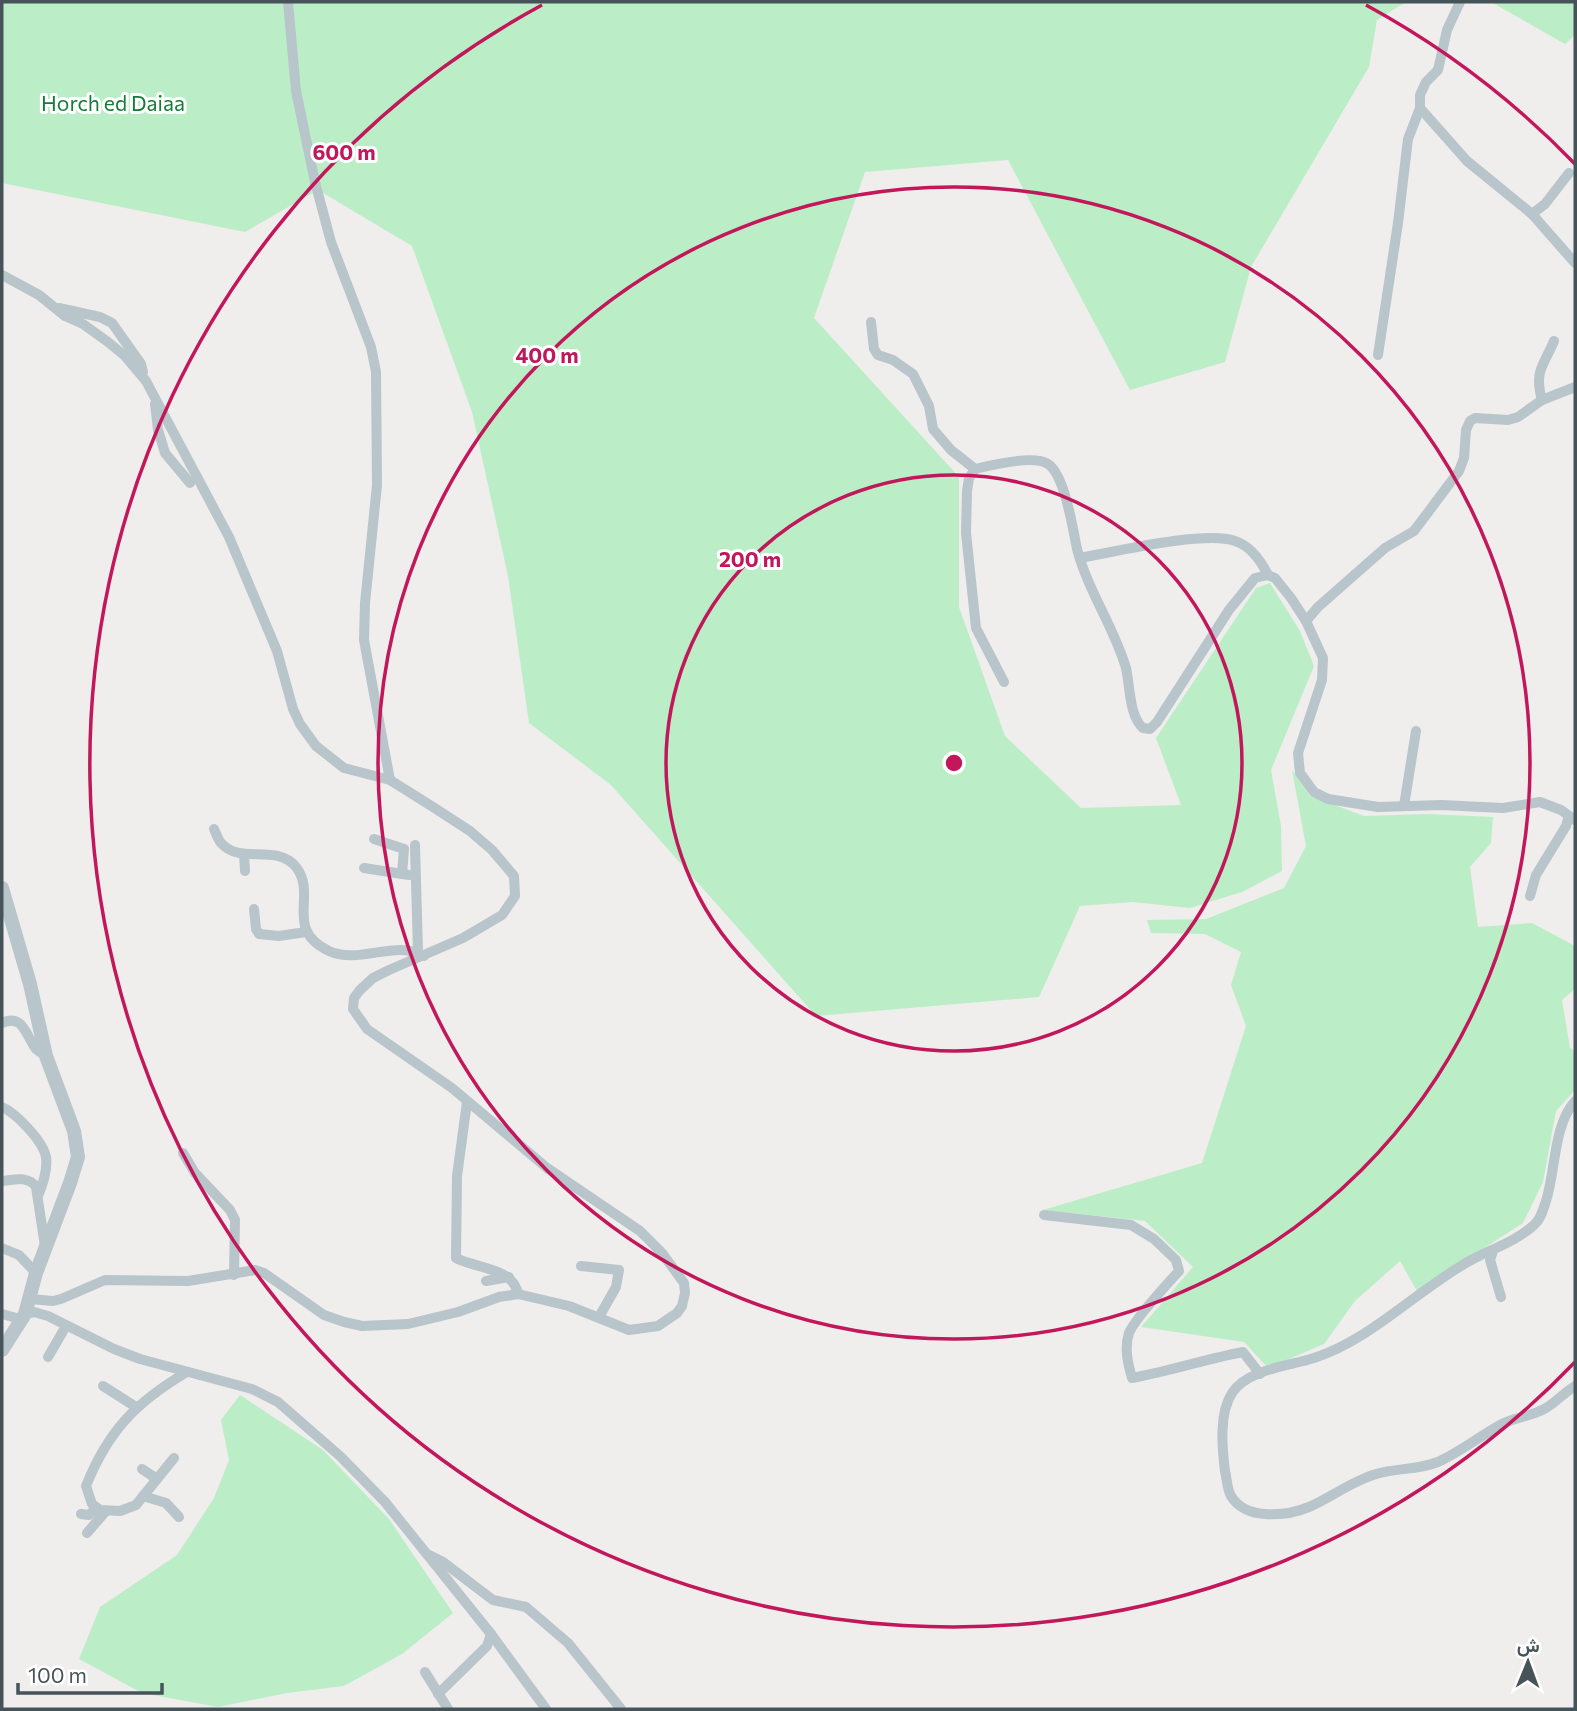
<svg xmlns="http://www.w3.org/2000/svg" width="1577" height="1711" font-family="Commissioner,Vazirmatn,sans-serif">
  <style>
    .green { fill: #bbeec6 }
    .lines { fill: none; stroke-linecap: round; stroke-linejoin: round }
    .minor { stroke: #b8c5ca; stroke-width: 10 }
    .tertiary { stroke: #b8c5ca; stroke-width: 14 }
    .ring { fill: none; stroke: #c2185b; stroke-width: 3.5 }
    .labels { text-anchor: middle; dominant-baseline: central; stroke-width: 6; stroke-linejoin: round; paint-order: stroke }
    .park-label { font-size: 21px; fill: #177b37; stroke: #fff }
    .centre { fill: #c2185b; stroke: #fff; stroke-width: 3.5 }
    .ring-label { font-size: 21px; text-anchor: middle; font-weight: bold; fill: #c2185b; stroke: #fff; stroke-width: 6; stroke-linejoin: round; paint-order: stroke }
  </style>
  <rect width="100%" height="100%" fill="#f0eded"/>
  <g class="green">
    <path d="M 2,2 L 1406,2 L 1377,20 L 1369,67 L 1251,267 L 1225,362 L 1130,390 L 1008,160 L 865,172 L 814,318 L 959,477 L 959,607 L 1005,736 L 1081,808 L 1181,805 L 1156,738 L 1256,588 L 1270,583 L 1300,631 L 1314,666 L 1271,770 L 1281,826 L 1282,871 L 1242,892 L 1190,908 L 1133,902 L 1080,906 L 1039,997 L 816,1016 L 611,785 L 529,723 L 508,576 L 472,412 L 412,246 L 318,190 L 245,232 L 2,183 Z"/>
    <path d="M 1491,2 L 1575,2 L 1575,35 L 1565,44 Z"/>
    <path d="M 1292,770 L 1310,796 L 1364,816 L 1428,814 L 1493,817 L 1491,843 L 1470,867 L 1478,927 L 1532,923 L 1575,946 L 1575,989 L 1562,1000 L 1570,1048 L 1575,1051 L 1575,1090 L 1556,1111 L 1543,1182 L 1523,1223 L 1417,1291 L 1400,1261 L 1355,1301 L 1324,1344 L 1268,1368 L 1244,1342 L 1141,1327 L 1193,1267 L 1145,1221 L 1043,1210 L 1202,1163 L 1246,1026 L 1231,985 L 1241,952 L 1205,934 L 1151,933 L 1147,920 L 1206,919 L 1284,888 L 1306,846 Z"/>
    <path d="M 240,1395 L 323,1450 L 389,1519 L 453,1613 L 402,1654 L 344,1686 L 287,1693 L 218,1707 L 142,1693 L 79,1659 L 100,1607 L 177,1555 L 214,1498 L 229,1460 L 221,1420 Z"/>
  </g>
  <g class="lines">
    <g class="minor">
      <path d="M 288,2 L 296,91 L 315,182 L 331,242 L 371,347 L 376,372 L 377,485 L 365,603 L 364,640 L 390,780"/>
      <path d="M 1460,2 L 1447,30 L 1438,70 L 1426,82 L 1420,95 L 1420,108 L 1467,161 L 1532,214 L 1575,263"/>
      <path d="M 1532,214 L 1545,204 L 1569,173"/>
      <path d="M 2,275 L 39,295 L 65,316 L 83,324 L 108,342 L 125,356 L 146,381 L 229,537 L 277,651 L 293,709 L 300,724 L 316,746 L 344,768 L 390,780 L 433,807 L 470,831 L 492,850 L 514,876 L 515,896 L 502,915 L 463,938 L 389,970 L 373,978 L 360,990 L 354,998 L 353,1009 L 367,1029 L 452,1088 L 547,1168 L 640,1231 L 662,1253 L 684,1283 L 685,1293 L 682,1306 L 677,1313 L 658,1326 L 629,1330 L 569,1306 L 518,1294 L 499,1297 L 458,1312 L 408,1324 L 362,1326 L 344,1322 L 324,1315 L 264,1273 L 255,1270 L 188,1281 L 105,1280 L 61,1299 L 53,1301 L 30,1299"/>
      <path d="M 59,308 L 100,317 L 112,323 L 141,364 L 143,372"/>
      <path d="M 871,322 L 874,349 L 878,355 L 893,360 L 913,374 L 929,406 L 933,429 L 951,450 L 975,469 C 991,465 1034,455 1048,464 C 1065,475 1073,530 1077,549 C 1088,591 1114,627 1126,668 C 1130,685 1129,716 1143,728 L 1150,729 L 1157,722 L 1229,610 L 1255,578 L 1268,575 L 1275,578 L 1291,598 L 1306,621 L 1323,658 L 1322,680 L 1298,753 L 1300,773 L 1314,792 L 1328,799 L 1378,807 L 1441,805 L 1503,808 L 1540,802 L 1561,810 L 1575,820"/>
      <path d="M 1378,355 L 1398,223 L 1408,139 L 1420,108"/>
      <path d="M 1542,400 C 1534,371 1543,367 1554,341"/>
      <path d="M 155,404 L 158,430 L 165,453 L 190,483"/>
      <path d="M 975,469 L 969,478 L 967,491 L 966,533 L 976,628 L 1004,682"/>
      <path d="M 1080,558 C 1114,552 1205,530 1235,541 C 1251,546 1261,561 1268,575"/>
      <path d="M 1306,621 L 1318,607 L 1385,548 L 1414,531 L 1459,471 L 1464,458 L 1466,430 L 1470,421 L 1475,418 L 1508,420 L 1518,417 L 1542,400 L 1575,387"/>
      <path d="M 1404,806 L 1416,731"/>
      <path d="M 214,829 C 216,833 218,840 221,843 C 240,865 277,843 296,867 C 318,895 283,929 329,951 C 359,965 396,939 424,956"/>
      <path d="M 374,839 L 404,849 L 402,874"/>
      <path d="M 415,845 L 418,952"/>
      <path d="M 244,854 L 245,871"/>
      <path d="M 364,868 L 409,875"/>
      <path d="M 1530,896 L 1536,875 L 1566,826 L 1569,816"/>
      <path d="M 254,909 L 256,929 L 259,934 L 279,936 L 306,932"/>
      <path d="M 2,1023 C 23,1013 26,1036 36,1049 C 37,1050 45,1055 46,1056"/>
      <path d="M 1575,1101 C 1553,1126 1556,1170 1546,1201 C 1543,1210 1541,1219 1534,1225 C 1513,1244 1484,1251 1461,1266 C 1411,1296 1369,1340 1314,1358 C 1289,1366 1248,1369 1232,1393 C 1219,1413 1222,1447 1225,1471 C 1227,1479 1227,1489 1231,1496 C 1246,1521 1287,1516 1309,1507 C 1332,1497 1352,1481 1376,1474 C 1396,1468 1418,1470 1438,1462 C 1460,1452 1480,1436 1502,1424 C 1516,1417 1533,1416 1546,1408 C 1556,1402 1565,1392 1575,1386"/>
      <path d="M 467,1102 L 457,1176 L 456,1258 C 477,1269 513,1267 518,1294"/>
      <path d="M 2,1107 C 16,1113 43,1141 46,1157 C 48,1170 43,1184 38,1196"/>
      <path d="M 183,1153 L 195,1173 L 230,1210 L 235,1220 L 234,1275"/>
      <path d="M 2,1181 C 13,1180 28,1175 36,1187 L 45,1246"/>
      <path d="M 1044,1215 L 1131,1225 L 1154,1239 L 1176,1260 L 1179,1271 C 1168,1283 1134,1320 1129,1333 C 1124,1348 1128,1364 1132,1378 C 1170,1371 1206,1359 1243,1352 L 1260,1374"/>
      <path d="M 2,1248 L 19,1255 L 36,1273"/>
      <path d="M 1493,1251 L 1490,1260 L 1501,1297"/>
      <path d="M 581,1266 L 619,1270 L 616,1287 L 599,1317"/>
      <path d="M 486,1281 L 509,1277"/>
      <path d="M 2,1314 L 20,1319"/>
      <path d="M 25,1314 L 34,1312 L 48,1316 L 114,1349 L 140,1359 L 252,1389 L 278,1402 L 341,1457 L 385,1502 L 491,1634 L 546,1709"/>
      <path d="M 48,1357 L 66,1326"/>
      <path d="M 103,1386 L 136,1407"/>
      <path d="M 174,1458 L 136,1505 L 120,1511 L 100,1510 L 92,1504 L 86,1486 C 108,1431 136,1402 187,1372"/>
      <path d="M 142,1469 L 157,1479"/>
      <path d="M 143,1496 L 166,1503 L 179,1517"/>
      <path d="M 81,1514 L 89,1515 L 97,1508"/>
      <path d="M 87,1533 L 106,1511"/>
      <path d="M 429,1555 L 443,1562 L 493,1600 L 526,1607 L 568,1643 L 621,1709"/>
      <path d="M 425,1672 L 448,1709"/>
      <path d="M 438,1694 L 487,1646 L 491,1634"/>
    </g>
    <path class="tertiary" d="M 2,888 L 30,984 L 46,1056 L 74,1131 L 78,1157 L 70,1183 L 36,1273 L 25,1314 L 2,1350"/>
  </g>
  <g class="ring">
    <circle cx="954" cy="763" r="288"/>
    <circle cx="954" cy="763" r="576"/>
    <path d="M1575 1362A863 863 0 1 1 542 5M1366 5A863 863 0 0 1 1575 164"/>
  </g>
  <g class="labels">
    <g class="park-label">
      <text x="113" y="102">Horch ed Daiaa</text>
    </g>
  </g>
  <circle cx="954" cy="763" r="10" class="centre"/>
  <g class="ring-label">
    <text x="344" y="160">600 m</text>
    <text x="547" y="363">400 m</text>
    <text x="750" y="567">200 m</text>
  </g>
  <rect width="1577" height="1711" fill="none" stroke="#46545a" stroke-width="7"/>
  <g transform="translate(1528 1662) rotate(1)" stroke="#ffffff" stroke-width="5" paint-order="stroke">
  <path d="M0-5L12 26L0 18L-12 26Z" fill="#46545a"/>
  <text y="-10" font-size="19" font-weight="bold" text-anchor="middle" fill="#46545a">ش</text>
  </g>
  <path d="M18 1683v10h144v-10" fill="none" stroke="#46545a" stroke-width="3.5"/>
  <text x="28" y="1683" font-size="21" fill="#46545a" stroke="#ffffff" stroke-width="5" paint-order="stroke">100 m</text>
</svg>
